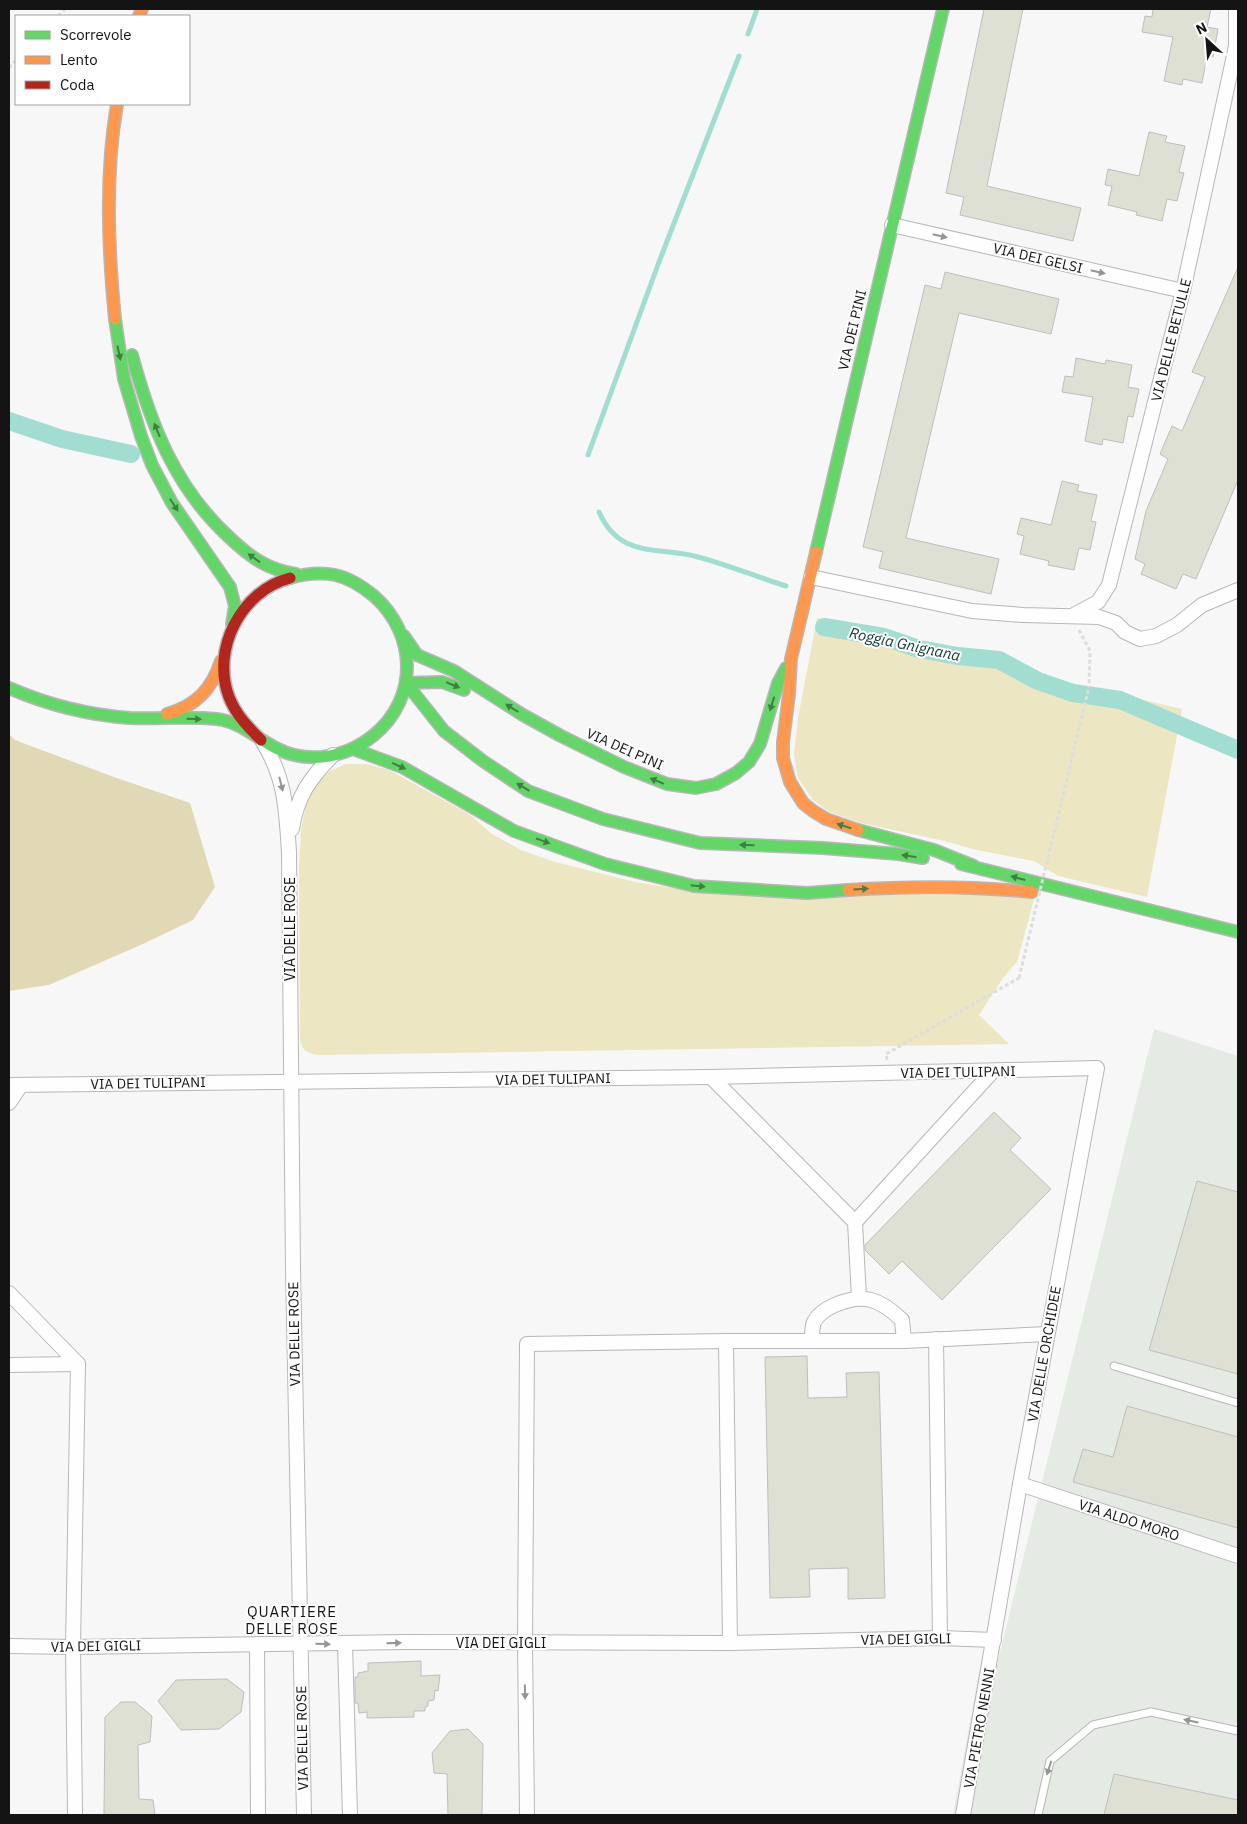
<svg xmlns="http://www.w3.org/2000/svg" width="1247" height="1824" font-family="'IBM Plex Sans',sans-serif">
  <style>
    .built { fill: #e6eae5 }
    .green { fill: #ede6c3 }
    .forest { fill: #e1d9b5 }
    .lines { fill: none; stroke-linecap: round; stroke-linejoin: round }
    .stream { stroke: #a1ddd0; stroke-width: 5 }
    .canal { stroke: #a1ddd0; stroke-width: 18 }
    .building { fill: #dee0d3; stroke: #bebfbe }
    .lane-casing { stroke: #b6b7b6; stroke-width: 9 }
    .street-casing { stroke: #b6b7b6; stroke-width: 16 }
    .fast-casing { stroke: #b6b7b6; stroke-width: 14 }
    .slow-casing { stroke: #b6b7b6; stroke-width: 14 }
    .jam-casing { stroke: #b6b7b6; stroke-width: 14 }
    .path { stroke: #dcdedc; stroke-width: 3; stroke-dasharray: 4 2.5; stroke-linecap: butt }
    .lane { stroke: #fefefe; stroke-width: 7 }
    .street { stroke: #fefefe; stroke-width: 14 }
    .fast { stroke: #63d668; stroke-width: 11 }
    .slow { stroke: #ff974d; stroke-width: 11 }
    .jam { stroke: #b3261e; stroke-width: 11 }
    .path-bridge { stroke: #dcdedc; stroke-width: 3; stroke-dasharray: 4 2.5; stroke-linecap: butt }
    .oneway { fill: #949594 }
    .oneway2 { fill: #3f7f42 }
    .labels { text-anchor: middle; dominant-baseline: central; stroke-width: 4; stroke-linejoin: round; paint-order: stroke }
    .street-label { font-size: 14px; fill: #131413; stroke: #fff }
    .water-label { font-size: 15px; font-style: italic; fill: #103931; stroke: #fff }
    .neighbourhood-label { font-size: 15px; letter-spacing: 1px; fill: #131413; stroke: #fff }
  </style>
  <rect width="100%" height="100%" fill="#f6f7f6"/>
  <path class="built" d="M 1154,1029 L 1238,1056 L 1238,1815 L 953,1815 L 981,1661 L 997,1664 Z"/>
  <g class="green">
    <path d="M 817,618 L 921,646 L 1006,658 L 1036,675 L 1182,709 L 1147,897 L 1058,876 L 1034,861 L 977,850 L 940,840 L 861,823 L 829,812 L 813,800 L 798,778 L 794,754 L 798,718 Z"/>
    <path d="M 346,764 L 367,764 L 389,770 L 469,814 L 492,834 L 521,850 L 555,862 L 635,882 L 691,891 L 1035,896 L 1017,962 L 1003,978 L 979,1015 L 1009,1044 L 319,1055 C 307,1053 303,1052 300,1040 L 299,868 L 301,830 L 307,800 L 316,784 L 330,771 Z"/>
  </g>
  <path class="forest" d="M 9,734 L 15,740 L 114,777 L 190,803 L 215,887 L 193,920 L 145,943 L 49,985 L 9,991 Z"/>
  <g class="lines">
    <g class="stream">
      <path d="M 748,34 L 757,9"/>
      <path d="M 588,455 L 659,262 L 739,56"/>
      <path d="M 599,512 C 620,559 657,546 698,557 C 728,565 757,577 786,586"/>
    </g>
    <g class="canal">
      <path d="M 9,421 L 62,439 L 131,454"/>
      <path d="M 824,627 L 884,637 L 919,649 L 958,656 L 999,660 L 1038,681 L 1073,693 L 1120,700 L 1238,750"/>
    </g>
  </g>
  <g class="building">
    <path d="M 984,9 L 1023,9 L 987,186 L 1081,208 L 1073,241 L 960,215 L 964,197 L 946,193 Z"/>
    <path d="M 1153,9 L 1211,9 L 1207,27 L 1218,29 L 1213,57 L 1207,56 L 1202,83 L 1183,79 L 1182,85 L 1164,81 L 1173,37 L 1142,32 L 1145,16 L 1152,17 Z"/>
    <path d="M 1149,132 L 1167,136 L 1165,142 L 1185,146 L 1179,172 L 1184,173 L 1177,201 L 1167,199 L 1162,221 L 1136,215 L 1137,212 L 1108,205 L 1112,186 L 1105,185 L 1108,169 L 1139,176 Z"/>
    <path d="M 1238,267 L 1238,480 L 1196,579 L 1183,574 L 1176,589 L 1141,574 L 1145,564 L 1135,559 L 1146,511 L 1168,459 L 1160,454 L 1172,426 L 1182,431 L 1205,377 L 1192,372 Z"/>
    <path d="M 945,272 L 1059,299 L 1051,334 L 959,313 L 906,538 L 999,559 L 991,594 L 879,568 L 883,552 L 863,547 L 925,285 L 941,289 Z"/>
    <path d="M 1076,358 L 1105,364 L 1106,360 L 1132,365 L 1128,387 L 1139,389 L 1133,417 L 1128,416 L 1123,443 L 1103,439 L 1102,445 L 1085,441 L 1093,397 L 1062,392 L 1065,376 L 1073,377 Z"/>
    <path d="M 1062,481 L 1079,485 L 1077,491 L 1097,495 L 1091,521 L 1096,522 L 1090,550 L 1079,548 L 1074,570 L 1048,565 L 1049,561 L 1020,554 L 1024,536 L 1017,534 L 1021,518 L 1051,525 Z"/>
    <path d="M 994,1112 L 1021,1138 L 1010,1150 L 1051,1189 L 942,1300 L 902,1261 L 889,1274 L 865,1250 L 865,1245 Z"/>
    <path d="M 1197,1181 L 1238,1192 L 1238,1374 L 1149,1350 Z"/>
    <path d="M 807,1356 L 808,1398 L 847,1397 L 846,1373 L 879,1372 L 885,1598 L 848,1599 L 848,1568 L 809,1569 L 810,1597 L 770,1598 L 765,1357 Z"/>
    <path d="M 1127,1406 L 1238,1437 L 1238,1528 L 1073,1482 L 1083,1449 L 1113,1457 Z"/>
    <path d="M 421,1661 L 421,1676 L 440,1675 L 438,1691 L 435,1690 L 434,1700 L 428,1701 L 428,1706 L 425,1707 L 425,1711 L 414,1711 L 414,1717 L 367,1718 L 367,1712 L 359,1713 L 358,1703 L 355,1703 L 355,1677 L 358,1677 L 358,1673 L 368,1671 L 368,1663 Z"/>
    <path d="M 227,1679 L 244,1692 L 241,1712 L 219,1729 L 181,1730 L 158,1701 L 176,1680 Z"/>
    <path d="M 121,1702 L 135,1702 L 152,1716 L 150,1742 L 138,1745 L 139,1799 L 153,1800 L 155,1815 L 104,1815 L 105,1717 Z"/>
    <path d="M 468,1729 L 483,1744 L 482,1815 L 448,1815 L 447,1774 L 434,1773 L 432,1753 L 450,1731 Z"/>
    <path d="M 1114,1774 L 1238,1800 L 1238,1815 L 1104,1815 Z"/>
  </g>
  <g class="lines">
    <defs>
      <g id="lane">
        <path d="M 1114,1366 L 1238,1403"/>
        <path d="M 1038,1815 L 1050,1761 L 1093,1725 L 1151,1712 L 1238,1731"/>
      </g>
      <g id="street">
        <path d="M 1236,9 L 1236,44"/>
        <path d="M 892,225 L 1183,291"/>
        <path d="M 811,577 L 972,611 L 1023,615 L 1099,617 L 1116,623 L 1125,632 L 1140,639 L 1156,636 L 1177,625 L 1202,605 L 1238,590"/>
        <path d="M 1072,616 L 1098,602 L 1109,585 L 1183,291 L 1238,37"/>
        <path d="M 263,742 C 286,780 286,810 289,852 L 293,1269 L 304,1815"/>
        <path d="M 292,829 C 297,796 310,778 333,755"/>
        <path d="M 711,1077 L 855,1222 L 859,1298"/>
        <path d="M 9,1085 L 711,1077 L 1097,1068 L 1020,1484 L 963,1815"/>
        <path d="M 9,1103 L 21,1085"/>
        <path d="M 855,1222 L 992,1072"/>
        <path d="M 9,1293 L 78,1364 L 73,1647 L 75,1815"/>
        <path d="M 936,1339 L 940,1638"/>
        <path d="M 726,1341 L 730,1643"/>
        <path d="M 812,1341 C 812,1336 812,1327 814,1322 C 818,1314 828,1308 835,1305 C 864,1292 881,1300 902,1320 L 904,1341"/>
        <path d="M 9,1365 L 78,1364"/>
        <path d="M 1020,1484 L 1238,1556"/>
        <path d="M 257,1644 L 258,1815"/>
        <path d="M 345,1644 L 350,1815"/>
        <path d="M 9,1646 L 73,1647 L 406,1642 L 730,1643 L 940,1638 L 994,1640"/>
        <path d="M 527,1815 L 525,1643 L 527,1344 L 726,1341 L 904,1341 L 1047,1334"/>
      </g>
      <g id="fast">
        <path d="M 115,319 L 124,379 L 141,436 L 152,465 L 172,503 L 230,587 L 235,606 L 232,624"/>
        <path d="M 132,355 C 151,425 175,488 230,538 C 250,557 268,570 296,574"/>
        <path d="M 816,552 L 943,9"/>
        <path d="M 404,636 L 417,655 L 454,671 L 523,715 L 561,736 L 624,767 L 667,784 L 696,788 L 716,784 L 736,773 L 749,762 L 760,744 L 778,683 L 786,668"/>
        <path d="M 406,683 L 444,731 L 483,761 L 528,791 L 603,819 L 700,843 L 823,848 L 898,854 L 923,858"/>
        <path d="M 406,683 L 442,682 L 464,690"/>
        <path d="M 9,688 C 48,705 88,715 130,718 C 159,719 188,716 217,719 C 241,722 257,739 278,749 C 291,756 307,758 322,757 C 342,755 358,748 374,735 C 419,698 417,634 374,596 C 363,587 350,578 335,575 C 320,572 304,574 290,578"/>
        <path d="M 353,749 L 402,767 L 514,831 L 605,864 L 694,886 L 807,893 L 848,890"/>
        <path d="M 858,830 L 934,850 L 974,866"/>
        <path d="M 961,864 L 1238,932"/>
      </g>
      <g id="slow">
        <path d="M 139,16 L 142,9"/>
        <path d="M 115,319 C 108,247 105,175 117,104"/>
        <path d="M 816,552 L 791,659 L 789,694 L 783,742 L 783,758 L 790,782 L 803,803 L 813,811 L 826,819 L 858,830"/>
        <path d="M 167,714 C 196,706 212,689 221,661"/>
        <path d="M 848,890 C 910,886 971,886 1032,892"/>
      </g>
      <path id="jam" d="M 261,740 C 248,727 236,715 229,697 C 211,649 241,591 290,578"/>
    </defs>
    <use href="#lane" class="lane-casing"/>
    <use href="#street" class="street-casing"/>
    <use href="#fast" class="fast-casing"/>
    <use href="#slow" class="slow-casing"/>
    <use href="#jam" class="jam-casing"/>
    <g class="path">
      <path d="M 58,16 L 65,9"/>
      <path d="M 9,68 L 16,60"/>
      <path d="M 1079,630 L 1090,651 L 1089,687"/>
      <path d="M 887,1060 L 886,1054 L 1019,978"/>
    </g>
    <use href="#lane" class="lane"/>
    <use href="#street" class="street"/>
    <use href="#fast" class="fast"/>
    <use href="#slow" class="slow"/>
    <use href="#jam" class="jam"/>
    <path class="path-bridge" d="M 1019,978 L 1089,687"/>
  </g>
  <defs><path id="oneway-solid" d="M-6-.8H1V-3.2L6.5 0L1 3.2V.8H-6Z" transform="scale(1.25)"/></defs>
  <g class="oneway">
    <use href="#oneway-solid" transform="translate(940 236) rotate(13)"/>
    <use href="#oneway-solid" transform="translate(1098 272) rotate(13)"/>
    <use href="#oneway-solid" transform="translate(281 784) rotate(76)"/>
    <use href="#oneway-solid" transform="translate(394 1643) rotate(-1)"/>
    <use href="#oneway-solid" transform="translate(323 1644) rotate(1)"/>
    <use href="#oneway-solid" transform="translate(525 1692) rotate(89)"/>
    <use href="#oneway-solid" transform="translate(1191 1721) rotate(-168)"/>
    <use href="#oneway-solid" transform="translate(1049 1768) rotate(108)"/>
  </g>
  <g class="oneway2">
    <use href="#oneway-solid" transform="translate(119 353) rotate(78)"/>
    <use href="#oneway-solid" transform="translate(157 430) rotate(-112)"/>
    <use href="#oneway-solid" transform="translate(174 505) rotate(57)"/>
    <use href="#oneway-solid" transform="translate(254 558) rotate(-144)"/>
    <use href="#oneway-solid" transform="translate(453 685) rotate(22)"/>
    <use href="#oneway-solid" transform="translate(772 704) rotate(107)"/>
    <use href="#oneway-solid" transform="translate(512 708) rotate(-148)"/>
    <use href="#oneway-solid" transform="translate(194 719) rotate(2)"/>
    <use href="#oneway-solid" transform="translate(399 766) rotate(24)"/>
    <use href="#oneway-solid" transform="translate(657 781) rotate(-158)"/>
    <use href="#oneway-solid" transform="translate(523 787) rotate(-149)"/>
    <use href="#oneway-solid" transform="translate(844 826) rotate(-163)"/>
    <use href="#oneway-solid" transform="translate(543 841) rotate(20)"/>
    <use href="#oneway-solid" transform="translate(747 845) rotate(-178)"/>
    <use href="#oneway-solid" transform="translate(909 856) rotate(-171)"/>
    <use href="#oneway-solid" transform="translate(1018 878) rotate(-165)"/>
    <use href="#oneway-solid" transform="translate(698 886) rotate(6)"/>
    <use href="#oneway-solid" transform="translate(861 889) rotate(-4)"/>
  </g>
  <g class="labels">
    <g class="street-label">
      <text transform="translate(1038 258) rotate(13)">VIA DEI GELSI</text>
      <text transform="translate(852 330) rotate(-77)">VIA DEI PINI</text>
      <text transform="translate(1171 340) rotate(-76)">VIA DELLE BETULLE</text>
      <text transform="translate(625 749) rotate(24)">VIA DEI PINI</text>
      <text transform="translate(290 929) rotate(-90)">VIA DELLE ROSE</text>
      <text transform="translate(958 1072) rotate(-1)">VIA DEI TULIPANI</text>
      <text transform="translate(553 1079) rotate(-1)">VIA DEI TULIPANI</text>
      <text transform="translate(148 1083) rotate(-1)">VIA DEI TULIPANI</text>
      <text transform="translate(294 1334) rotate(-91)">VIA DELLE ROSE</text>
      <text transform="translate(1044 1354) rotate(-80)">VIA DELLE ORCHIDEE</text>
      <text transform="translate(1129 1520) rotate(18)">VIA ALDO MORO</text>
      <text transform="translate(906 1639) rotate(-1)">VIA DEI GIGLI</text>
      <text x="501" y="1643">VIA DEI GIGLI</text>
      <text transform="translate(96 1646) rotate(-1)">VIA DEI GIGLI</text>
      <text transform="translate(979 1728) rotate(-80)">VIA PIETRO NENNI</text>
      <text transform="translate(302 1738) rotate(-91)">VIA DELLE ROSE</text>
    </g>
    <g class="water-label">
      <text transform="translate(905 644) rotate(12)">Roggia Gnignana</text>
    </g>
    <g class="neighbourhood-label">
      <text x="292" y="1611">QUARTIERE<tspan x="292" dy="17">DELLE ROSE</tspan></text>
    </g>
  </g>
  <rect width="1247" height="1824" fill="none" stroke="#131413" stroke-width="20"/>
  <rect x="15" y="15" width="175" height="90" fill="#ffffff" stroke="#a1a1a1"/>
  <rect x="25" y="31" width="25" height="8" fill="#63d668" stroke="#a1a1a1"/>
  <text x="60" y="40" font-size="15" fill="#131413">Scorrevole</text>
  <rect x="25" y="56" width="25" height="8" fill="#ff974d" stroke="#a1a1a1"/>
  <text x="60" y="65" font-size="15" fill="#131413">Lento</text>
  <rect x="25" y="81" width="25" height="8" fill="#b3261e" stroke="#a1a1a1"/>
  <text x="60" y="90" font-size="15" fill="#131413">Coda</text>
  <g transform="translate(1207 40) rotate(334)" stroke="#ffffff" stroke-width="4" paint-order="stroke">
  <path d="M0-4L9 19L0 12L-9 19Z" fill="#131413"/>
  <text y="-8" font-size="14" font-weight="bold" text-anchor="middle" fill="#131413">N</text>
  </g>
</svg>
